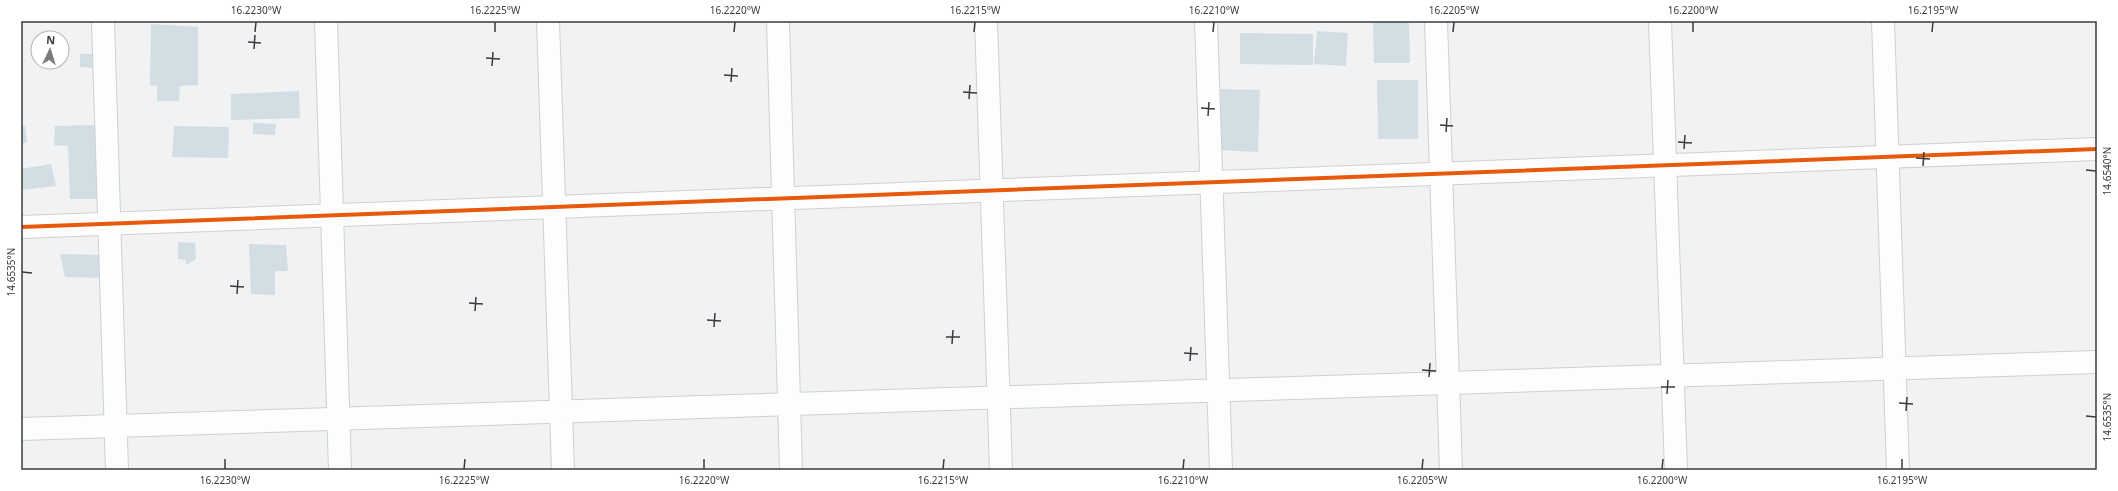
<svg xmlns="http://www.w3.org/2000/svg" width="2118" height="491" font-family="'Noto Sans',sans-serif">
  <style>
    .building { fill: #d3dee4 }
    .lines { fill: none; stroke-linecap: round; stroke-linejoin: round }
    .minor-casing { stroke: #ced0d1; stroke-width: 24 }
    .minor { stroke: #fdfdfd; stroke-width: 22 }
    .cycleway-casing { stroke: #fff; stroke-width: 6 }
    .cycleway { stroke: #e8590c; stroke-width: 4 }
    .ticks { fill: none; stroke: #3a3b3d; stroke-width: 1.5 }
    .neatline { fill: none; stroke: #3a3b3d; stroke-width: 1.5 }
    .ticks-label { font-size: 10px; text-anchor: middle; fill: #3a3b3d }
  </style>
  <rect width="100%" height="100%" fill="#f0f2f4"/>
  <g class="building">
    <path d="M 1373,21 L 1409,21 L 1410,63 L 1374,63 Z"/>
    <path d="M 151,24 L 198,27 L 198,85 L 180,86 L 179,101 L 157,101 L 157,86 L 150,85 Z"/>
    <path d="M 1317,31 L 1348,33 L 1346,66 L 1314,64 Z"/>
    <path d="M 1240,33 L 1313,34 L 1313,65 L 1240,64 Z"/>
    <path d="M 80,54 L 93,54 L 94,68 L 80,67 Z"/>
    <path d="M 1377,80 L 1418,80 L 1418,139 L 1378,139 Z"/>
    <path d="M 1219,89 L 1260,90 L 1258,152 L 1217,150 Z"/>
    <path d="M 299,91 L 300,118 L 231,120 L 231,94 Z"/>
    <path d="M 253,123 L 276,124 L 275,135 L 253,134 Z"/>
    <path d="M 97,125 L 102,199 L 70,199 L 68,146 L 54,145 L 55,126 Z"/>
    <path d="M 21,126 L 25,126 L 27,143 L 21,143 Z"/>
    <path d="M 174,126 L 229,127 L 228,158 L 172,157 Z"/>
    <path d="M 51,164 L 56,186 L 21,190 L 21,169 Z"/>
    <path d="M 178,242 L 195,243 L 196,259 L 186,265 L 186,260 L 178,259 Z"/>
    <path d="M 249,244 L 286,245 L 288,271 L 275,271 L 275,295 L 251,294 Z"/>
    <path d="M 60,254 L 102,255 L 106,278 L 65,277 Z"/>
  </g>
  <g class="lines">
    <defs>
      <g id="minor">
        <path d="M 103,21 L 117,470"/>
        <path d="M 326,21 L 340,470"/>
        <path d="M 548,21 L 563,470"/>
        <path d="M 778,21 L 791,470"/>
        <path d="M 986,21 L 1001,470"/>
        <path d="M 1206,21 L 1221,470"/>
        <path d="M 1436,21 L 1451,470"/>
        <path d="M 1660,21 L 1676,470"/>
        <path d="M 1883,21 L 1898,470"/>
        <path d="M 21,227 L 2097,149"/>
        <path d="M 21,429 L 2097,362"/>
      </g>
    </defs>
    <use href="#minor" class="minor-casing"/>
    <use href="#minor" class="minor"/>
    <defs>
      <path id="cycleway" d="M 21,227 L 2097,149"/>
    </defs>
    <use href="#cycleway" class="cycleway-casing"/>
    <use href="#cycleway" class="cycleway"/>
  </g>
  <path class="ticks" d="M 255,32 L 256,22M 495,32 L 495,22M 734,32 L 735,22M 974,32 L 975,22M 1213,32 L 1214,22M 1453,32 L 1454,22M 1693,32 L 1693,22M 1932,32 L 1933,22M 248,42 L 261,43M 254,49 L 255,35M 486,58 L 500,59M 492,66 L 493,52M 724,75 L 738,76M 731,82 L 732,68M 963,92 L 977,93M 969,99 L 970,85M 1201,108 L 1215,109M 1208,116 L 1209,102M 1440,125 L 1453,126M 1446,132 L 1447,118M 1678,142 L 1692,143M 1684,149 L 1685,135M 1916,158 L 1930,159M 1923,166 L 1924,152M 2086,170 L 2096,171M 22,272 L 32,273M 230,286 L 244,287M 237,294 L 238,280M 469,303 L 483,304M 475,311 L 476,297M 707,320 L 721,321M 714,327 L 715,313M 946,337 L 960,337M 952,344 L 953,330M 1184,353 L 1198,354M 1190,361 L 1191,347M 1422,370 L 1436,371M 1429,377 L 1430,363M 1661,387 L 1675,387M 1667,394 L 1668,380M 1899,403 L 1913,404M 1906,411 L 1907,397M 2086,416 L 2096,417M 225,469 L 225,459M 464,469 L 465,459M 704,469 L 704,459M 943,469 L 944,459M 1183,469 L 1184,459M 1422,469 L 1423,459M 1662,469 L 1663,459M 1902,469 L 1902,459"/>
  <rect width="2118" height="491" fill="none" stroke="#ffffff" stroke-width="44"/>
  <g transform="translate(50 50) rotate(4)"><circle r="19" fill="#ffffff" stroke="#b0b1b1"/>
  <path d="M0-3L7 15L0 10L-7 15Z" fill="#7a7b7d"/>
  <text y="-6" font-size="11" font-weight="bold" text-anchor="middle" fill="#3a3b3d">N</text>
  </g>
  <rect x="22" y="22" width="2074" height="447" class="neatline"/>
  <g class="ticks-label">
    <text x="256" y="14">16.2230°W</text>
    <text x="495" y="14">16.2225°W</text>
    <text x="735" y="14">16.2220°W</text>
    <text x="975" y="14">16.2215°W</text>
    <text x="1214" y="14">16.2210°W</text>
    <text x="1454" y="14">16.2205°W</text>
    <text x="1693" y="14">16.2200°W</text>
    <text x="1933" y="14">16.2195°W</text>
    <text transform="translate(2107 171) rotate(-90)" y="4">14.6540°N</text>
    <text transform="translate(11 272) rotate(-90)" y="4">14.6535°N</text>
    <text transform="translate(2107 417) rotate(-90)" y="4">14.6535°N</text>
    <text x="225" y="484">16.2230°W</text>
    <text x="464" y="484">16.2225°W</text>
    <text x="704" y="484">16.2220°W</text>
    <text x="943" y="484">16.2215°W</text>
    <text x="1183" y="484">16.2210°W</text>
    <text x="1422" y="484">16.2205°W</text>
    <text x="1662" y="484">16.2200°W</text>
    <text x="1902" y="484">16.2195°W</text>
  </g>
</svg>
